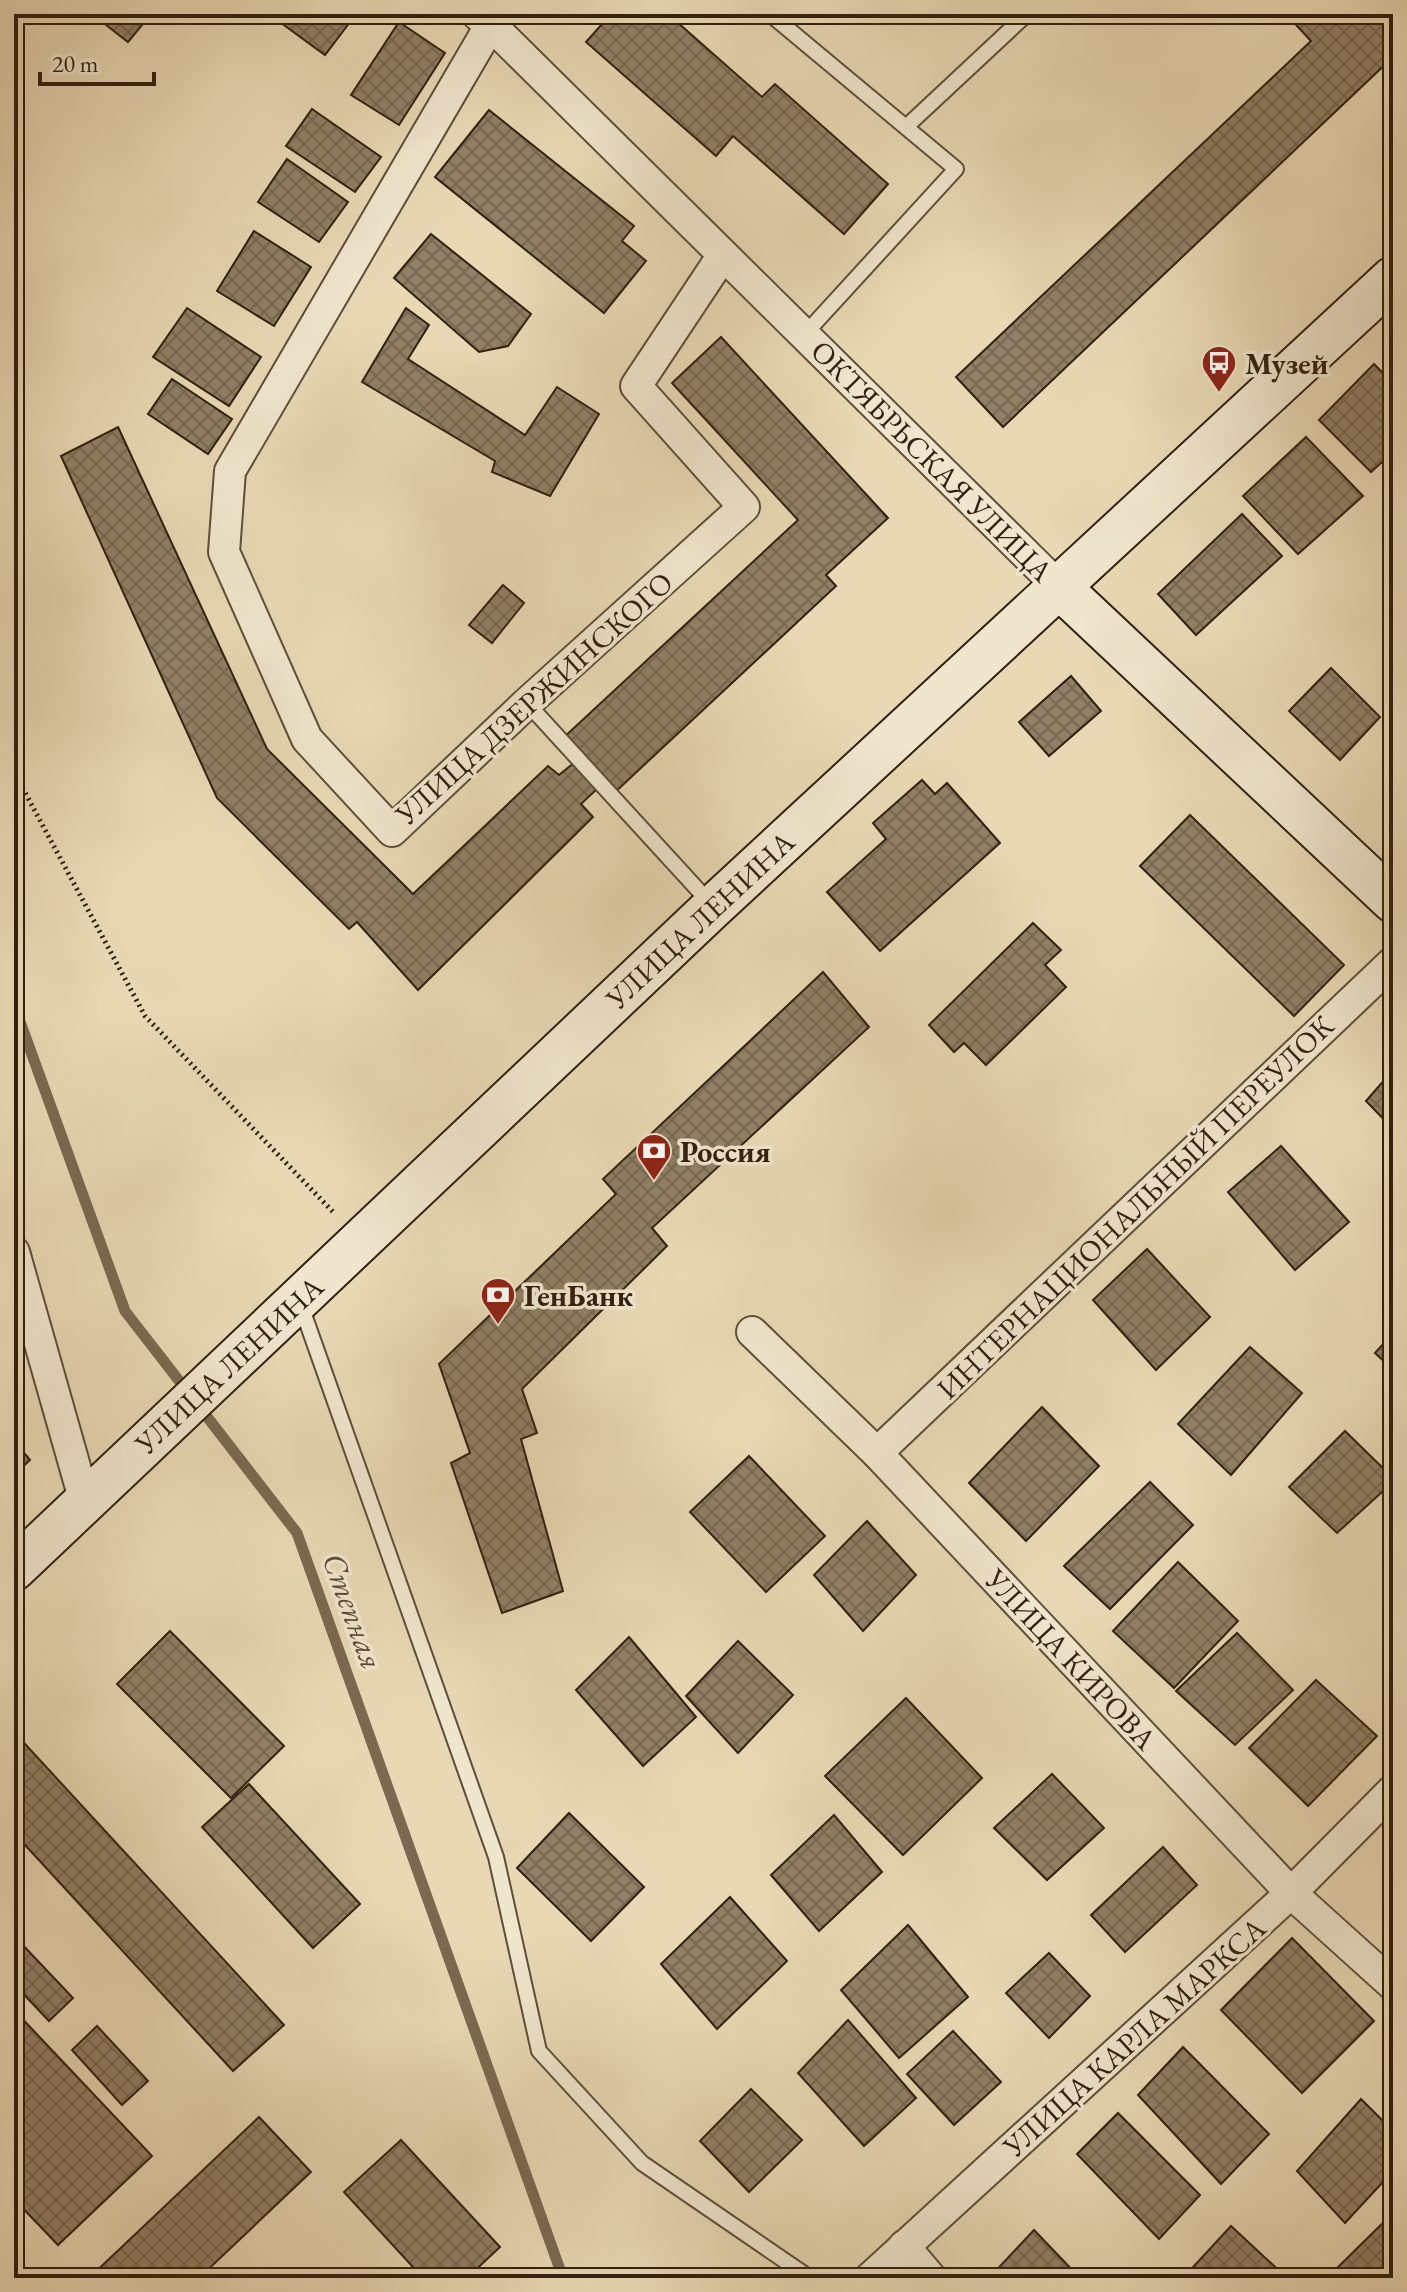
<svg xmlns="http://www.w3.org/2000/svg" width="1407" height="2292" font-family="'EB Garamond',serif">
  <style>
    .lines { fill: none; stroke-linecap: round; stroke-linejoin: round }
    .stream { stroke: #7a6950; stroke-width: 11 }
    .building { fill: url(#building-cross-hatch); stroke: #311f0f; stroke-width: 2 }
    .service-casing { stroke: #5f4e38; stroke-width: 18 }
    .minor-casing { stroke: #5f4e38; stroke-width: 34 }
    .secondary-casing { stroke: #311f0f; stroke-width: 46 }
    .path { stroke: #311f0f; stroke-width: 5; stroke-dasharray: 2 4; stroke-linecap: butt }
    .service { stroke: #f0e6ce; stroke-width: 14 }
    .minor { stroke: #f0e6ce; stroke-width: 30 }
    .secondary { stroke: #f0e6ce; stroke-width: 42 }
    .labels { text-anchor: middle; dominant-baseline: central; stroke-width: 7; stroke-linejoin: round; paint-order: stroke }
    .poi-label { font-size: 30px; font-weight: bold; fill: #311f0f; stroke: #f0e6ce; text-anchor: start }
    .street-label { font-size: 30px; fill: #311f0f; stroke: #f0e6ce }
    .water-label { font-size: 32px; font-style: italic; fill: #5b4a35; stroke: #f0e6ce }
  </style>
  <defs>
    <pattern id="building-cross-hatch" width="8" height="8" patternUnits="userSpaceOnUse" patternTransform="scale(2)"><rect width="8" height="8" fill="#908065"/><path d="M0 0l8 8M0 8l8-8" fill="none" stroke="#766852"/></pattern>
  </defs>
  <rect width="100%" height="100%" fill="#e8d9b4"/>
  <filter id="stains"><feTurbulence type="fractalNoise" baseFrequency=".0025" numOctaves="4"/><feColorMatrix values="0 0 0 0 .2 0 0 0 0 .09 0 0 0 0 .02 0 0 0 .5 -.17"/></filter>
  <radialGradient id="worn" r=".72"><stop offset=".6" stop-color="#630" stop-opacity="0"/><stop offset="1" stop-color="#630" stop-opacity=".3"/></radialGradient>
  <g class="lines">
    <path class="stream" d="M 14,1005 L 125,1311 L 297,1533 L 563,2278"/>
  </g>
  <g class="building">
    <path d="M 92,14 L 151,14 L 128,42 Z"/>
    <path d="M 281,14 L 356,14 L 325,55 L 277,20 Z"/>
    <path d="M 611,14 L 668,14 L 762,97 L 775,84 L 888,184 L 844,234 L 733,136 L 716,156 L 586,42 Z"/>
    <path d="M 1286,14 L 1379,14 L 1393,28 L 1393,57 L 1003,427 L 956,377 L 1311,41 Z"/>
    <path d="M 399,22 L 445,53 L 399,125 L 351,95 Z"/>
    <path d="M 312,109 L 381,157 L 355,192 L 286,146 Z"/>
    <path d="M 489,110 L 634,226 L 622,241 L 646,261 L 604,313 L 435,177 Z"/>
    <path d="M 287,159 L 348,202 L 319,242 L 258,202 Z"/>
    <path d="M 254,231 L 311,267 L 274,326 L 217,291 Z"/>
    <path d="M 431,234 L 531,314 L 508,346 L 479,352 L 394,278 Z"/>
    <path d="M 187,308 L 261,357 L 229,406 L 153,357 Z"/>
    <path d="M 406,308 L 429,325 L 408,359 L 525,435 L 557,387 L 599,414 L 550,496 L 492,472 L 495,461 L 362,382 Z"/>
    <path d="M 721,337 L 888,518 L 826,575 L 836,586 L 613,794 L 562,739 L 798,520 L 672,383 Z"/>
    <path d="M 1374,364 L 1393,383 L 1393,452 L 1371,472 L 1319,420 Z"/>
    <path d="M 172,379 L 232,419 L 208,454 L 148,414 Z"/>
    <path d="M 118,427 L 267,749 L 413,894 L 548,766 L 559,775 L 575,762 L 598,788 L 581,804 L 593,817 L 418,990 L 357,922 L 349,929 L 217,798 L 61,456 Z"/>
    <path d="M 1306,437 L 1363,496 L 1298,554 L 1243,496 Z"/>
    <path d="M 1242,514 L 1282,556 L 1196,635 L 1158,594 Z"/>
    <path d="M 503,585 L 524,603 L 492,643 L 469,625 Z"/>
    <path d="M 1331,668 L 1380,717 L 1340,760 L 1289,711 Z"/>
    <path d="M 1071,676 L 1101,711 L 1049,756 L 1019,722 Z"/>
    <path d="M 922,780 L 935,794 L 947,783 L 1000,843 L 880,951 L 827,892 L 886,839 L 873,823 Z"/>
    <path d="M 1190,815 L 1344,965 L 1294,1016 L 1140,866 Z"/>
    <path d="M 1033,923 L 1061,950 L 1045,965 L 1066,987 L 986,1065 L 964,1043 L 954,1052 L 929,1025 Z"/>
    <path d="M 823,972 L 869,1027 L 652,1228 L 667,1246 L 522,1389 L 537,1433 L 521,1439 L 563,1591 L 502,1613 L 451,1463 L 470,1453 L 439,1364 L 616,1194 L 603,1179 Z"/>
    <path d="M 1393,1070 L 1393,1129 L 1366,1101 Z"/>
    <path d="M 1281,1146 L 1349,1222 L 1295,1270 L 1228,1192 Z"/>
    <path d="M 1147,1249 L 1210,1317 L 1156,1370 L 1093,1300 Z"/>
    <path d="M 1393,1333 L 1393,1370 L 1375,1353 Z"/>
    <path d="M 1250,1347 L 1302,1393 L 1231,1475 L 1178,1424 Z"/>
    <path d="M 1042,1407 L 1099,1466 L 1026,1541 L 969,1483 Z"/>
    <path d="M 1345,1431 L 1393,1478 L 1393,1482 L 1337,1533 L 1289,1487 Z"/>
    <path d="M 14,1441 L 30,1460 L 14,1475 Z"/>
    <path d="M 749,1456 L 825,1536 L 766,1592 L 690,1512 Z"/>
    <path d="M 1150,1482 L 1193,1525 L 1110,1609 L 1064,1566 Z"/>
    <path d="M 867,1521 L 916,1575 L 863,1631 L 814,1575 Z"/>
    <path d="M 1178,1562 L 1238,1621 L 1174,1688 L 1113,1631 Z"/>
    <path d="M 170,1631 L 284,1746 L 231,1798 L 117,1684 Z"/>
    <path d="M 1237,1633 L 1293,1690 L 1235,1745 L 1176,1691 Z"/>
    <path d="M 629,1637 L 696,1717 L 643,1766 L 576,1690 Z"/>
    <path d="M 738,1641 L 793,1695 L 738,1753 L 686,1696 Z"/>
    <path d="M 1316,1680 L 1377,1736 L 1308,1806 L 1249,1748 Z"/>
    <path d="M 906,1698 L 982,1778 L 903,1855 L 825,1776 Z"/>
    <path d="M 14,1732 L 284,2025 L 233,2071 L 14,1833 Z"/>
    <path d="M 1052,1774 L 1104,1828 L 1047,1880 L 994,1828 Z"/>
    <path d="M 249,1784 L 360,1904 L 313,1948 L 202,1827 Z"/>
    <path d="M 569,1813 L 644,1887 L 591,1941 L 517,1868 Z"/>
    <path d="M 834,1815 L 882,1872 L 819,1931 L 771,1875 Z"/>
    <path d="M 1163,1847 L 1197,1885 L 1125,1952 L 1091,1915 Z"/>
    <path d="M 730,1897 L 787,1961 L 717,2029 L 661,1964 Z"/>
    <path d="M 908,1925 L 968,1997 L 899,2058 L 841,1990 Z"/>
    <path d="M 1292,1938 L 1374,2021 L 1302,2093 L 1221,2010 Z"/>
    <path d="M 18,1940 L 73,1998 L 49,2021 L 14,1984 L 14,1944 Z"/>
    <path d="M 1049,1953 L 1090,1996 L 1049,2038 L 1006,1993 Z"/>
    <path d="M 14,2010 L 152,2156 L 58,2245 L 14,2199 Z"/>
    <path d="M 848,2020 L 916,2098 L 864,2146 L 798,2073 Z"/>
    <path d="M 97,2026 L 148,2081 L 122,2105 L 72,2050 Z"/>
    <path d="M 953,2031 L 1001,2082 L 954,2125 L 907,2074 Z"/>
    <path d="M 1183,2047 L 1269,2134 L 1221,2184 L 1138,2095 Z"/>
    <path d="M 751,2089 L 802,2140 L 749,2192 L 700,2141 Z"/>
    <path d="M 1361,2099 L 1393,2131 L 1393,2171 L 1345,2223 L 1297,2171 Z"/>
    <path d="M 1118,2113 L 1200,2195 L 1159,2239 L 1077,2154 Z"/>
    <path d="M 259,2117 L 311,2172 L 199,2278 L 89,2278 Z"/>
    <path d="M 401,2140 L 500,2247 L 467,2278 L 423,2278 L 344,2192 Z"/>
    <path d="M 1393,2213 L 1393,2276 L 1327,2278 Z"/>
    <path d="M 1231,2226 L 1287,2278 L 1183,2278 Z"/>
    <path d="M 1034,2230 L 1080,2278 L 989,2278 Z"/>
  </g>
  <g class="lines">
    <defs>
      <g id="service">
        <path d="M 770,14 L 956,169 L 804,335"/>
        <path d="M 907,126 L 1027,14"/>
        <path d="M 527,703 L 710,903"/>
        <path d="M 300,1303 L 496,1857 L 539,2051 L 642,2163 L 810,2278"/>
      </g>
      <g id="minor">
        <path d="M 497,14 L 230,471 L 224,552 L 307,739 L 392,831 L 527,703 L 744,507 L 636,386 L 723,255"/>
        <path d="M 478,15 L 491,25 L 1058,586"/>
        <path d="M 14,1252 L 85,1502"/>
        <path d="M 752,1332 L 877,1453 L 1291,1893 L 1393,1985"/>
        <path d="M 877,1453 L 1393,962"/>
        <path d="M 904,2246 L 931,2278"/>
        <path d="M 870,2278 L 1291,1893 L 1393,1790"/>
      </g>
      <g id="secondary">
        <path d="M 1058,586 L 1393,901"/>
        <path d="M 14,1569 L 713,907 L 1393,278"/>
      </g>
    </defs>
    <use href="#service" class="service-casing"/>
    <use href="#minor" class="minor-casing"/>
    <use href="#secondary" class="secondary-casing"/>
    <path class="path" d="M 14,772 L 145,1016 L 335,1214"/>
    <use href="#service" class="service"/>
    <use href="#minor" class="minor"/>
    <use href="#secondary" class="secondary"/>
  </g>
  <defs>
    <symbol id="bus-pin" viewBox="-11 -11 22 30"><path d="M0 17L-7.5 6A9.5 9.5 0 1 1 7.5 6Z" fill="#8f2418" stroke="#f0e6ce"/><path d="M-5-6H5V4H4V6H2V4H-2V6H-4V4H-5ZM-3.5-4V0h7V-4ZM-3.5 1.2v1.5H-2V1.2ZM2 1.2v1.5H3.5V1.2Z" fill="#fff"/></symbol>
    <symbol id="bank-pin" viewBox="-11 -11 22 30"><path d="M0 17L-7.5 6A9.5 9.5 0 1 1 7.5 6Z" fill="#8f2418" stroke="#f0e6ce"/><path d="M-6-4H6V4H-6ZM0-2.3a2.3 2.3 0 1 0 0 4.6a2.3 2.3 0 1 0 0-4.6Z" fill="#fff"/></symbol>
  </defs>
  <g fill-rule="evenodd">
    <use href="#bus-pin" x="1199" y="343" width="40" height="54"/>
    <use href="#bank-pin" x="634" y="1131" width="40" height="54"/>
    <use href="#bank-pin" x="478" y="1275" width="40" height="54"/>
  </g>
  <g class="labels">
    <g class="poi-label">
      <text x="1245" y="363">Музей</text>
      <text x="680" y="1151">Россия</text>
      <text x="524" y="1295">ГенБанк</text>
    </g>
    <g class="street-label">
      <text transform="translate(932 461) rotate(45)">ОКТЯБРЬСКАЯ УЛИЦА</text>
      <text transform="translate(534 698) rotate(-42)">УЛИЦА ДЗЕРЖИНСКОГО</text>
      <text transform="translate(700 920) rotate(-43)">УЛИЦА ЛЕНИНА</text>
      <text transform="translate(1135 1207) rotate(-44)">ИНТЕРНАЦИОНАЛЬНЫЙ ПЕРЕУЛОК</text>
      <text transform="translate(229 1365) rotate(-43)">УЛИЦА ЛЕНИНА</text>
      <text transform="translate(1071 1659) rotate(47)">УЛИЦА КИРОВА</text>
      <text transform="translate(1134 2037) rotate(-42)">УЛИЦА КАРЛА МАРКСА</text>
    </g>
    <g class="water-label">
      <text transform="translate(353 1611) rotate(70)">Степная</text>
    </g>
  </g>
  <rect width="1407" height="2292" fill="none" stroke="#e8d9b4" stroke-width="48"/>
  <rect x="16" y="16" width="1375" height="2260" fill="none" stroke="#311f0f" stroke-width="4"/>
  <rect x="24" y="24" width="1359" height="2244" fill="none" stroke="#311f0f" stroke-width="2"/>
  <path d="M40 72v12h114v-12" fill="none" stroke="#311f0f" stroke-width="4"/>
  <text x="52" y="72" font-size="24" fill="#311f0f" stroke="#f0e6ce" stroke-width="6" paint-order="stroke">20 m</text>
  <rect width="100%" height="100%" filter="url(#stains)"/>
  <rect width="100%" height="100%" fill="url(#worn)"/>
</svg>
